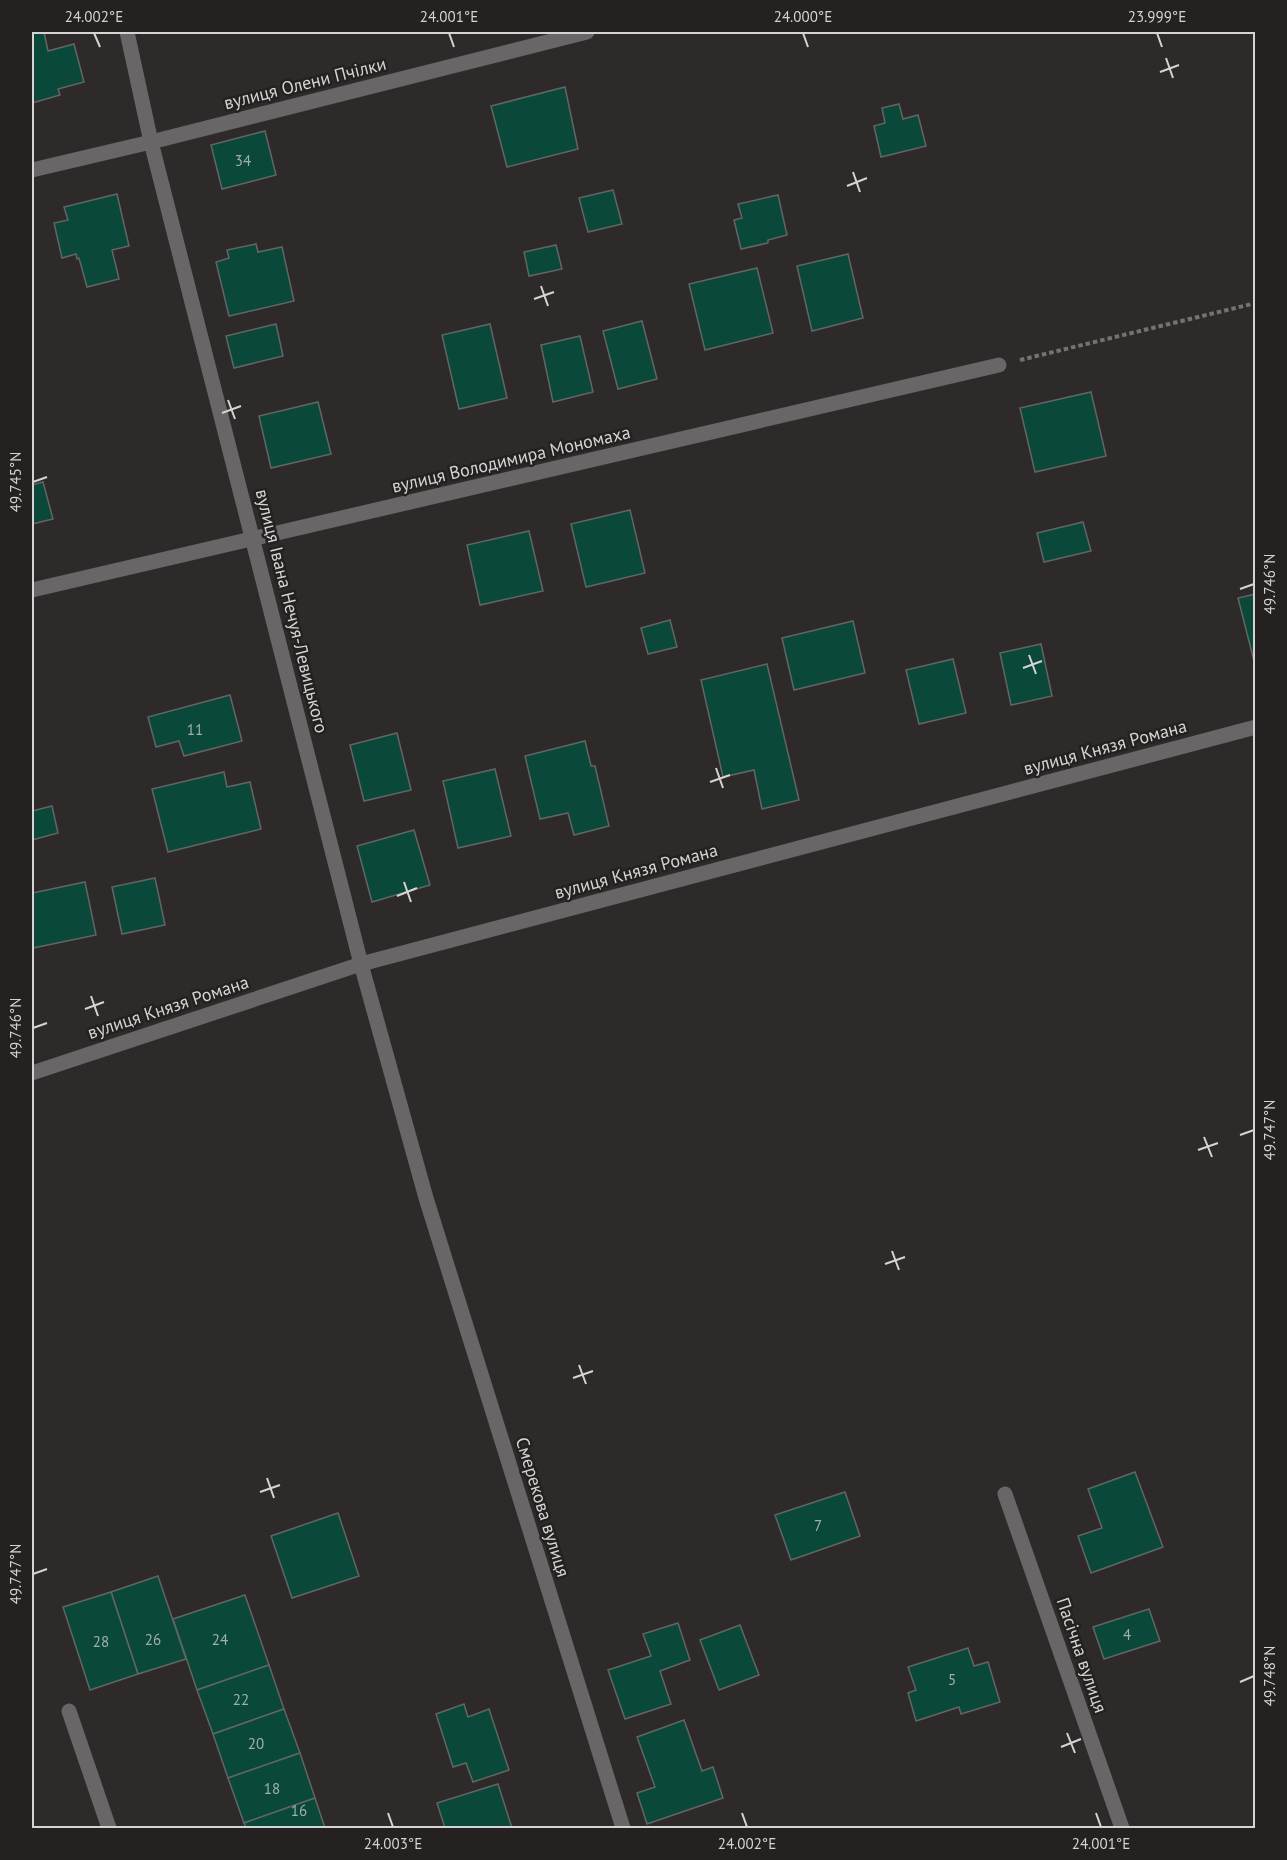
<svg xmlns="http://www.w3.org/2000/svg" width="1287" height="1860" font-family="'PT Sans',sans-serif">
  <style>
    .building { fill: #0a4939; stroke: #626564; stroke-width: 1.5 }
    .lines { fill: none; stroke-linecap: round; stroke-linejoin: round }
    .path { stroke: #757272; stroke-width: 4; stroke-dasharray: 4.5 3; stroke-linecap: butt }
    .minor { stroke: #686666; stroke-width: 15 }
    .ticks { fill: none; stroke: #d5d3d3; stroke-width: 2 }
    .labels { text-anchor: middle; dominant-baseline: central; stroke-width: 5; stroke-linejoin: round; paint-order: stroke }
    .number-label { font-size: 15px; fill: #a2b0ac }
    .street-label { font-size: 18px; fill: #d5d3d3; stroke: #242120 }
    .neatline { fill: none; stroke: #d5d3d3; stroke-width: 2 }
    .ticks-label { font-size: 15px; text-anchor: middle; fill: #d5d3d3 }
  </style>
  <rect width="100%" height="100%" fill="#2e2a2a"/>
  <g class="building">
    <path d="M 38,32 L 44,32 L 48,51 L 74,44 L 84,82 L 58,89 L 60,95 L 32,103 L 32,33 Z"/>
    <path d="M 565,87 L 578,149 L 507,167 L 491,106 Z"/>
    <path d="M 899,104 L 903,119 L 918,115 L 926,146 L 881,157 L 874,126 L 885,123 L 882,108 Z"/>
    <path d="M 265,131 L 276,175 L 222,189 L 211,145 Z"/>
    <path d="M 613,190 L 622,224 L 588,232 L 579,198 Z"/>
    <path d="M 117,194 L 129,246 L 112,250 L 119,279 L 87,287 L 79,258 L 77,259 L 76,254 L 62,258 L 54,223 L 68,220 L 64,207 Z"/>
    <path d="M 778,195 L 787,235 L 768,240 L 768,243 L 741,249 L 734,220 L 742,218 L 738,204 Z"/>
    <path d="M 256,244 L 258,252 L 282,247 L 294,301 L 229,316 L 216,262 L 229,258 L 227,250 Z"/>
    <path d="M 556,245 L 562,269 L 529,276 L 524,252 Z"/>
    <path d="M 848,254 L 863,318 L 812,331 L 797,266 Z"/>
    <path d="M 757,268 L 773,333 L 705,350 L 689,284 Z"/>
    <path d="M 642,321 L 657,379 L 618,389 L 603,331 Z"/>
    <path d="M 276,324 L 283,356 L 234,368 L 226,336 Z"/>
    <path d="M 490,324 L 507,398 L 459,409 L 442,335 Z"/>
    <path d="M 580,336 L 593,392 L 553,402 L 541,345 Z"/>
    <path d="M 1091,392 L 1106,456 L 1035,472 L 1020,408 Z"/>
    <path d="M 318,402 L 331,454 L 271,468 L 259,416 Z"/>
    <path d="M 43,482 L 53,519 L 32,524 L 32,485 Z"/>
    <path d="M 630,510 L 645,573 L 586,587 L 571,524 Z"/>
    <path d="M 1083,522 L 1091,551 L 1044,562 L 1037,533 Z"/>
    <path d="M 529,531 L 543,591 L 480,605 L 467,545 Z"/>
    <path d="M 1256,594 L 1256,661 L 1254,661 L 1238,598 Z"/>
    <path d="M 670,620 L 677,647 L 648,654 L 641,628 Z"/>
    <path d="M 853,621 L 865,673 L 794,690 L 782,638 Z"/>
    <path d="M 1041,644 L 1052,696 L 1011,705 L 1000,653 Z"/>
    <path d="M 953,659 L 966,713 L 919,724 L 906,670 Z"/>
    <path d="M 767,664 L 799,800 L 762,809 L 754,770 L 723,777 L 701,680 Z"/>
    <path d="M 230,695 L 242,741 L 184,756 L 179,741 L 156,747 L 148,717 Z"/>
    <path d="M 397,733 L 411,790 L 364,801 L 350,745 Z"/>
    <path d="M 585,741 L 591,766 L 595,766 L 609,826 L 574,835 L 568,813 L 540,819 L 525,756 Z"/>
    <path d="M 495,769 L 511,836 L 458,848 L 443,781 Z"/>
    <path d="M 224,772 L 227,787 L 250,782 L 261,829 L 168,852 L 152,789 Z"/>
    <path d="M 52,806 L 58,833 L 32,840 L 32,811 Z"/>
    <path d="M 414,830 L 430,885 L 372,902 L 357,846 Z"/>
    <path d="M 155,878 L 165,925 L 122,934 L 112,887 Z"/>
    <path d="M 85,882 L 96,935 L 33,948 L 32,893 Z"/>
    <path d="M 1135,1472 L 1163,1547 L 1091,1573 L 1078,1536 L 1102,1528 L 1088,1489 Z"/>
    <path d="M 845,1492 L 860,1536 L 791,1560 L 775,1515 Z"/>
    <path d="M 338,1513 L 359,1576 L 292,1598 L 271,1536 Z"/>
    <path d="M 158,1576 L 186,1659 L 138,1674 L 111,1592 Z"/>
    <path d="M 111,1592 L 138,1674 L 90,1690 L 63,1607 Z"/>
    <path d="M 245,1595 L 269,1665 L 197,1690 L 173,1619 Z"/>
    <path d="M 1149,1609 L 1160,1641 L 1104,1659 L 1093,1627 Z"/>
    <path d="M 678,1623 L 690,1660 L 660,1671 L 671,1704 L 625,1719 L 608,1670 L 651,1656 L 643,1634 Z"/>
    <path d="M 740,1625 L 759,1675 L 719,1690 L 700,1640 Z"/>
    <path d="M 968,1648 L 974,1666 L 988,1662 L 1000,1702 L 961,1714 L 959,1707 L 916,1721 L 908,1693 L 916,1690 L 908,1667 Z"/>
    <path d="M 269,1665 L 284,1709 L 213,1734 L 197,1690 Z"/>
    <path d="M 464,1704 L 468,1717 L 489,1709 L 509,1770 L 473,1782 L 466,1763 L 453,1767 L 436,1714 Z"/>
    <path d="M 284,1709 L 300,1753 L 228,1778 L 213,1734 Z"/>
    <path d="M 684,1720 L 702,1771 L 713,1767 L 723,1798 L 647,1824 L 637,1793 L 655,1787 L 637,1737 Z"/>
    <path d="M 300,1753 L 315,1798 L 244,1823 L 228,1778 Z"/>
    <path d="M 498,1784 L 512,1828 L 445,1828 L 437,1803 Z"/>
    <path d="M 315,1798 L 325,1828 L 246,1828 L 244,1823 Z"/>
  </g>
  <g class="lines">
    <path class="path" d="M 1020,360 L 1256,303"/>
    <g class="minor">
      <path d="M 127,32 L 151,142 L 361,964 L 426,1198 L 623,1828"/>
      <path d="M 32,170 L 151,142 L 587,32"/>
      <path d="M 32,590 L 999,365"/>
      <path d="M 32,1073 L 361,964 L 1256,727"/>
      <path d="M 1005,1494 L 1122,1828"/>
      <path d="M 69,1711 L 109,1828"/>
    </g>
  </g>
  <path class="ticks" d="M 94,33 L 100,47M 449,33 L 454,47M 803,33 L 808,47M 1157,33 L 1162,47M 1166,58 L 1173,78M 1160,72 L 1179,65M 853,172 L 860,192M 847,186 L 867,178M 541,286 L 548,306M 534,299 L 554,292M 228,400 L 235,419M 222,413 L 241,406M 33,482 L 47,477M 1240,589 L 1254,584M 1029,655 L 1036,674M 1023,668 L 1042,661M 716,768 L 723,788M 710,782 L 730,775M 404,882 L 411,902M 397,896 L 417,888M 91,996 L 98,1016M 85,1009 L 104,1002M 33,1028 L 47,1023M 1240,1135 L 1254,1130M 1204,1137 L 1212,1157M 1198,1150 L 1218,1143M 892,1251 L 899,1270M 885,1264 L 905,1257M 579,1365 L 586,1384M 573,1378 L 593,1371M 267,1478 L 274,1498M 260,1492 L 280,1485M 33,1574 L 47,1569M 1240,1682 L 1254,1676M 1067,1733 L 1075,1753M 1061,1747 L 1081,1739M 388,1813 L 393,1827M 742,1813 L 747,1827M 1096,1813 L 1101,1827"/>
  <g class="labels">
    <g class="number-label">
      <text x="243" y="160">34</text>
      <text x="195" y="729">11</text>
      <text x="818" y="1525">7</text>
      <text x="1127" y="1634">4</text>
      <text x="153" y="1639">26</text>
      <text x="220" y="1639">24</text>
      <text x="101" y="1641">28</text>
      <text x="952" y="1679">5</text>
      <text x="241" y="1699">22</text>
      <text x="256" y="1743">20</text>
      <text x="272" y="1788">18</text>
      <text x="299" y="1810">16</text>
    </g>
    <g class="street-label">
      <text transform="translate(305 83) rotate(-14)">вулиця Олени Пчілки</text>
      <text transform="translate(511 459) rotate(-13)">вулиця Володимира Мономаха</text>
      <text transform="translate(292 611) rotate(76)">вулиця Івана Нечуя-Левицького</text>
      <text transform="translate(1105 747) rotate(-15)">вулиця Князя Романа</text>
      <text transform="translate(636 871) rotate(-15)">вулиця Князя Романа</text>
      <text transform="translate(168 1007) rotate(-18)">вулиця Князя Романа</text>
      <text transform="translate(543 1507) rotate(73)">Смерекова вулиця</text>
      <text transform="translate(1082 1655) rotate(71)">Пасічна вулиця</text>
    </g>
  </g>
  <rect width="1287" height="1860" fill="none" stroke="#242120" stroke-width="66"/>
  <rect x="33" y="33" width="1221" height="1794" class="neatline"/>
  <g class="ticks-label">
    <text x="94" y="22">24.002°E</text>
    <text x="449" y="22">24.001°E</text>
    <text x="803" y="22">24.000°E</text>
    <text x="1157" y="22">23.999°E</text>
    <text transform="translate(16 482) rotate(-90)" y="5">49.745°N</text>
    <text transform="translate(1270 584) rotate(-90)" y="5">49.746°N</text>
    <text transform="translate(16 1028) rotate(-90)" y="5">49.746°N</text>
    <text transform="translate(1270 1130) rotate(-90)" y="5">49.747°N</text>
    <text transform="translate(16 1574) rotate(-90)" y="5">49.747°N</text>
    <text transform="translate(1270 1676) rotate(-90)" y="5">49.748°N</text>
    <text x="393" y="1849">24.003°E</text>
    <text x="747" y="1849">24.002°E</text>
    <text x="1101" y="1849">24.001°E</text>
  </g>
</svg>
